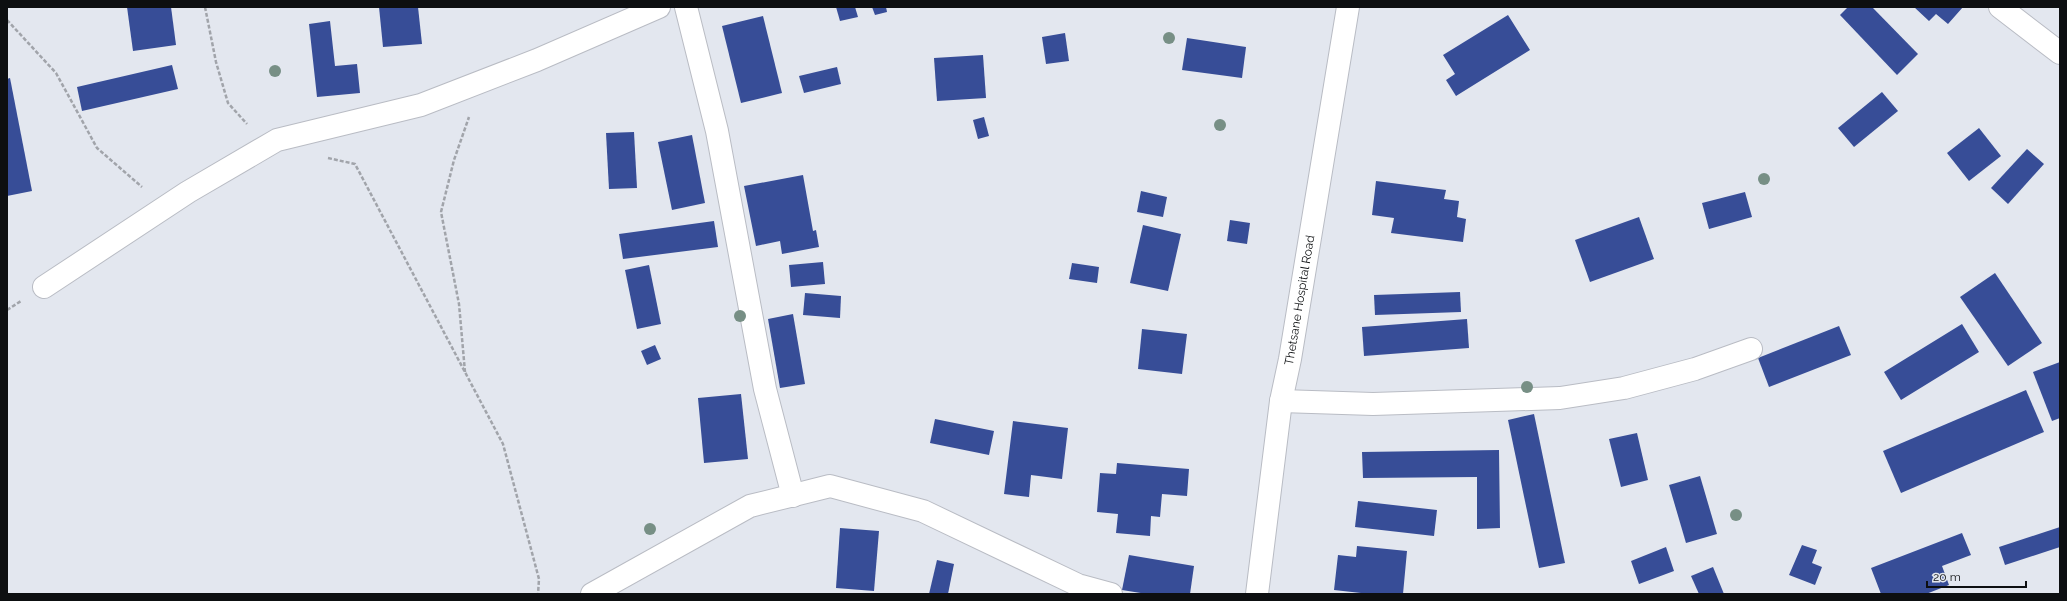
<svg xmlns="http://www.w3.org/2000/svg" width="2067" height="601" font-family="Raleway,sans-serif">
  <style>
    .building { fill: #374d97 }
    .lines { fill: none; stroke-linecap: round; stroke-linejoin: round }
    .minor-casing { stroke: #b9bcc4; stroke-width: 24 }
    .major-casing { stroke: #b9bcc4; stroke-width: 24 }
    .path { stroke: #a1a4aa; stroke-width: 2.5; stroke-dasharray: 4 2; stroke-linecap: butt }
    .minor { stroke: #fff; stroke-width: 22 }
    .major { stroke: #fff; stroke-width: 22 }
    .tree { fill: #778f85 }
    .labels { text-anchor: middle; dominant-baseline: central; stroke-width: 4; stroke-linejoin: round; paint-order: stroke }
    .street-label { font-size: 12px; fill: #0d0f11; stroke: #e3e7ef }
  </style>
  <rect width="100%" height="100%" fill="#e3e7ef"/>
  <g class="building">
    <path d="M 127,7 L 171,7 L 176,45 L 133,51 Z"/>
    <path d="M 379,7 L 418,7 L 422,44 L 383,47 Z"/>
    <path d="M 836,7 L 855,7 L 858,17 L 840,21 Z"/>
    <path d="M 872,7 L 886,7 L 887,12 L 875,15 Z"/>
    <path d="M 1848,7 L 1872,7 L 1918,54 L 1897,75 L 1840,15 Z"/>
    <path d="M 1914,7 L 1963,7 L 1948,24 L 1936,14 L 1929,21 Z"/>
    <path d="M 1508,15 L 1530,50 L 1456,96 L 1446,80 L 1455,74 L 1443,55 Z"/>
    <path d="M 763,16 L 782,93 L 741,103 L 722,26 Z"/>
    <path d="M 330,21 L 335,66 L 357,64 L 360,93 L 317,97 L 309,24 Z"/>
    <path d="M 1065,33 L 1069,61 L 1046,64 L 1042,37 Z"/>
    <path d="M 1187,38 L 1246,47 L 1242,78 L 1182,70 Z"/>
    <path d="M 983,55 L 986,98 L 937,101 L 934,58 Z"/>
    <path d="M 172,65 L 178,89 L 82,111 L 77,87 Z"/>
    <path d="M 837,67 L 841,84 L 804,93 L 799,76 Z"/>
    <path d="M 10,78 L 32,191 L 7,196 L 7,79 Z"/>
    <path d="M 1882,92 L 1898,111 L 1854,147 L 1838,128 Z"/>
    <path d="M 984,117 L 989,136 L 978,139 L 973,120 Z"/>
    <path d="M 1979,128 L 2001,156 L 1969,181 L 1947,153 Z"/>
    <path d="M 634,132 L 637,188 L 609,189 L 606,133 Z"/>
    <path d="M 692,135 L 705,203 L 672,210 L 658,142 Z"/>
    <path d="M 2027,149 L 2044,164 L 2008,204 L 1991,188 Z"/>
    <path d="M 803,175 L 813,231 L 816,230 L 819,247 L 782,254 L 780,241 L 756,246 L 744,186 Z"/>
    <path d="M 1376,181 L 1446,190 L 1444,199 L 1459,201 L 1457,217 L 1466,219 L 1463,242 L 1391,233 L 1394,218 L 1372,215 Z"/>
    <path d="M 1141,191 L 1167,197 L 1163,217 L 1137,212 Z"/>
    <path d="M 1745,192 L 1752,217 L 1709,229 L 1702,203 Z"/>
    <path d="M 1639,217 L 1654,259 L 1590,282 L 1575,240 Z"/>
    <path d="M 1230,220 L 1250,223 L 1247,244 L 1227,241 Z"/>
    <path d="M 714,221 L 718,247 L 623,259 L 619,234 Z"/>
    <path d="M 1143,225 L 1181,234 L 1168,291 L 1130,283 Z"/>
    <path d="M 823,262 L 825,284 L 791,287 L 789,265 Z"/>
    <path d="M 1072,263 L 1099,267 L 1097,283 L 1069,279 Z"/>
    <path d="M 649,265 L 661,324 L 637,329 L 625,270 Z"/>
    <path d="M 1995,273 L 2042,343 L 2008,366 L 1960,297 Z"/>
    <path d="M 1460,292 L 1461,312 L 1375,315 L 1374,295 Z"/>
    <path d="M 805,293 L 841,296 L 840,318 L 803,315 Z"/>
    <path d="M 793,314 L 805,384 L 780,388 L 768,319 Z"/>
    <path d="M 1467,319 L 1469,348 L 1364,356 L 1362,327 Z"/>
    <path d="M 1962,324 L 1979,352 L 1901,400 L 1884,372 Z"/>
    <path d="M 1839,326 L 1851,355 L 1769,387 L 1758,358 Z"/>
    <path d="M 1142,329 L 1187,334 L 1182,374 L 1138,369 Z"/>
    <path d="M 655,345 L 661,359 L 647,365 L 641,351 Z"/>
    <path d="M 2060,362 L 2060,418 L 2052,421 L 2033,372 Z"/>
    <path d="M 2026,390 L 2044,432 L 1901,493 L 1883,451 Z"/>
    <path d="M 741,394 L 748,459 L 704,463 L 698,398 Z"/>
    <path d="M 1534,414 L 1565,563 L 1539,568 L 1508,420 Z"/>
    <path d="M 935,419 L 994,431 L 989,455 L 930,443 Z"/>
    <path d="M 1013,421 L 1068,428 L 1062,479 L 1031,475 L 1029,497 L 1004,494 Z"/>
    <path d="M 1637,433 L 1648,480 L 1621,487 L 1609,439 Z"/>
    <path d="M 1499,450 L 1500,528 L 1477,529 L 1477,477 L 1363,478 L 1362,452 Z"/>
    <path d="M 1117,463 L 1189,469 L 1187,496 L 1162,494 L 1160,517 L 1151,516 L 1150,536 L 1116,533 L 1118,514 L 1097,512 L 1100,473 L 1116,474 Z"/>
    <path d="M 1700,476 L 1717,534 L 1686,543 L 1669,485 Z"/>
    <path d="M 1358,501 L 1437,510 L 1434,536 L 1355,527 Z"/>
    <path d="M 2060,527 L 2060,547 L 2005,565 L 1999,547 Z"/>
    <path d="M 840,528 L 879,531 L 874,591 L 836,588 Z"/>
    <path d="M 1962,533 L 1971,555 L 1942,566 L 1949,585 L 1926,594 L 1881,594 L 1871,568 Z"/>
    <path d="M 1802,545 L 1817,550 L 1812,563 L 1822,567 L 1815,585 L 1789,575 Z"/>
    <path d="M 1357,546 L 1407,551 L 1403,594 L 1370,594 L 1334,590 L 1338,555 L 1356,557 Z"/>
    <path d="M 1666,547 L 1674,571 L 1639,584 L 1631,561 Z"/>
    <path d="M 1129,555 L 1194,566 L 1190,594 L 1147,594 L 1122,590 Z"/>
    <path d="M 937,560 L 954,564 L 948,594 L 929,594 Z"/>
    <path d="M 1713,567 L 1724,594 L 1699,594 L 1691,576 Z"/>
  </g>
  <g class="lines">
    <defs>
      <g id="minor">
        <path d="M 686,7 L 717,131 L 765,389 L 793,496"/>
        <path d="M 2000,7 L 2060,53"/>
        <path d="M 44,287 L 188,192 L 277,140 L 421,105 L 537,60 L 659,7"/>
        <path d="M 1281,401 L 1373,404 L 1560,398 L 1624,388 L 1695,369 L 1751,349"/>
        <path d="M 592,594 L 750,506 L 830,486 L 923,511 L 1078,585 L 1111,594"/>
      </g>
      <g id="major">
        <path id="s1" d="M 1257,594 L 1281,401 L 1290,359 L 1348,7"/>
      </g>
    </defs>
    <use href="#minor" class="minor-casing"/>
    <use href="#major" class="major-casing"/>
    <g class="path">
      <path d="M 205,7 L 216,62 L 228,103 L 247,124"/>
      <path d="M 7,20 L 56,73 L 97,148 L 142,187"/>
      <path d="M 328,158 L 355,164 L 503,444 L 539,579 L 538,594"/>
      <path d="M 7,310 L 21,301"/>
      <path d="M 465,372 L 459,304 L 441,212 L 454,160 L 469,117"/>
    </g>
    <use href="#minor" class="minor"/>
    <use href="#major" class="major"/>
  </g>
  <g class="tree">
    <circle cx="1169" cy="38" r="6"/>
    <circle cx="275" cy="71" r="6"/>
    <circle cx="1220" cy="125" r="6"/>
    <circle cx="1764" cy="179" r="6"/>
    <circle cx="740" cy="316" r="6"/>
    <circle cx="1527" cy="387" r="6"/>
    <circle cx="1736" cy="515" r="6"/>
    <circle cx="650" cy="529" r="6"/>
  </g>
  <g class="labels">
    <g class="street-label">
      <text stroke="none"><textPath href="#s1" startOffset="297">Thetsane Hospital Road</textPath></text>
    </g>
  </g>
  <rect width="2067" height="601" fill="none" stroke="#0d0f11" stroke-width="16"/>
  <path d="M1927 581v6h99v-6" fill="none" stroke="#0d0f11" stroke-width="2"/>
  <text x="1933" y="581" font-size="12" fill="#0d0f11" stroke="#e3e7ef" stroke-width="3" paint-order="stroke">20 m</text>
</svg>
